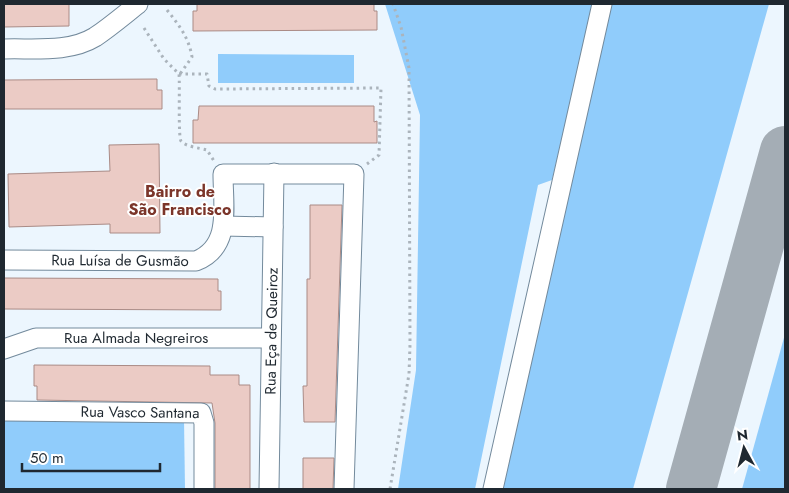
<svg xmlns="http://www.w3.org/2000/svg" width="789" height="493" font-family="Jost,sans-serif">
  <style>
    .green { fill: #90ccfb }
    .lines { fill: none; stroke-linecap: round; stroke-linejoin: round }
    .taxiway { stroke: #a4adb5; stroke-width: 50 }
    .building { fill: #ebcbc5; stroke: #aa8b86 }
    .minor-casing { stroke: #738a9c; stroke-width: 21 }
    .path { stroke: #abb4bc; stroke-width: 3; stroke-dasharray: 2.5 4; stroke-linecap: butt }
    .minor { stroke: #fff; stroke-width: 19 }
    .labels { text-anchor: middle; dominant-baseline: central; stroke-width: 4; stroke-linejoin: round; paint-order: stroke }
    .street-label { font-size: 15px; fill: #1f2830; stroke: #fff }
    .neighbourhood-label { font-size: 16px; font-weight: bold; fill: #7b352a; stroke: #fff }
  </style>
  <rect width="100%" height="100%" fill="#ecf6fe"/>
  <g class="green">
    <path d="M 385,4 L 593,4 L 552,180 L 538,185 L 475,489 L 398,489 L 416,370 L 420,115 Z"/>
    <path d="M 611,4 L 769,4 L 633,489 L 502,489 Z"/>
    <path d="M 218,54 L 354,55 L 354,83 L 218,83 Z"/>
    <path d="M 785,334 L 785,489 L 742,489 Z"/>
    <path d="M 184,419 L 185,489 L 4,489 L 4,420 Z"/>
  </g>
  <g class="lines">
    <path class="taxiway" d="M 691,489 L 785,151"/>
  </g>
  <g class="building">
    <path d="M 4,4 L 69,4 L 69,26 L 4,27 Z"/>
    <path d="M 197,4 L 374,4 L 374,11 L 377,11 L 377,30 L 193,31 L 193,11 L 197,11 Z"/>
    <path d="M 157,79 L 157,90 L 162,90 L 162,109 L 4,109 L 4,80 Z"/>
    <path d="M 199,106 L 374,106 L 374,122 L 377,121 L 377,143 L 193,143 L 193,120 L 198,120 Z"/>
    <path d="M 159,144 L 160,233 L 110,233 L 110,224 L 9,227 L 8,174 L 110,171 L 109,145 Z"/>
    <path d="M 310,205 L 342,205 L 335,422 L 304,422 L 303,386 L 307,386 L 307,279 L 310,279 Z"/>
    <path d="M 4,278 L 218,279 L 218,291 L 221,291 L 221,310 L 4,309 Z"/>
    <path d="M 34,365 L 210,366 L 210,375 L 239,375 L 239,385 L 250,385 L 250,489 L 215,489 L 215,423 L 212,403 L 37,400 L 37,386 L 34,386 Z"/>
    <path d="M 303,458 L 334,458 L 333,489 L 303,489 Z"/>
  </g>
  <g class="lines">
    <defs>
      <g id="minor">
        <path d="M 4,49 C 33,48 69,53 95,37 C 110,27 124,15 138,4"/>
        <path d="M 223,226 L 273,227"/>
        <path id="s1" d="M 5,260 L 196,261 C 232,247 223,206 223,174 L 354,174 L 344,489"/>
        <path id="s2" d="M 4,349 L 36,338 L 270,338"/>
        <path id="s3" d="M 4,411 L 201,413 L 204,423 L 204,489"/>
        <path id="s4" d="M 269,489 L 274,173"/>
        <path d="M 493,489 L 602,4"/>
      </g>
    </defs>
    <use href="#minor" class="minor-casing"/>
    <g class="path">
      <path d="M 167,10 C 179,25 189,38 192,57 L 180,74"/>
      <path d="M 144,28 L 164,59 L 179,74 C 180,84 178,137 181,141 C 186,147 200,148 207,150 L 214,161"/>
      <path d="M 179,74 L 207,74 L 209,86 L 215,89 L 381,88 L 379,155 L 367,164"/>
      <path d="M 390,489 L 409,374 L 410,345 L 409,68 L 401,27 L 393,4"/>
    </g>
    <use href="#minor" class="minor"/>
  </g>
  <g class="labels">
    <g class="street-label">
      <text stroke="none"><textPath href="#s1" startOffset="115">Rua Luísa de Gusmão</textPath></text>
      <text stroke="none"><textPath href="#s4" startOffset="158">Rua Eça de Queiroz</textPath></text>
      <text stroke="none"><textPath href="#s2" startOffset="134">Rua Almada Negreiros</textPath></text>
      <text stroke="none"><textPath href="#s3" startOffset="136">Rua Vasco Santana</textPath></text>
    </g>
    <g class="neighbourhood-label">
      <text x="180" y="191">Bairro de<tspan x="180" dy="18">São Francisco</tspan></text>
    </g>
  </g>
  <rect width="789" height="493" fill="none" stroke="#1f2830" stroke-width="10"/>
  <g transform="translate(744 448) rotate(353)" stroke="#ffffff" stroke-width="4" paint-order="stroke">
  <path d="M0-4L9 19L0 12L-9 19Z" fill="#1f2830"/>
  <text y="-8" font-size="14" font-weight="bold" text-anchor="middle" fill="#1f2830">N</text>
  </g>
  <path d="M22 463v8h138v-8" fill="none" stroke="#1f2830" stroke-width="2.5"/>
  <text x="30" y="463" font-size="15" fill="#1f2830" stroke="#ffffff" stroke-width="4" paint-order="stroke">50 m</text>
</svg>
